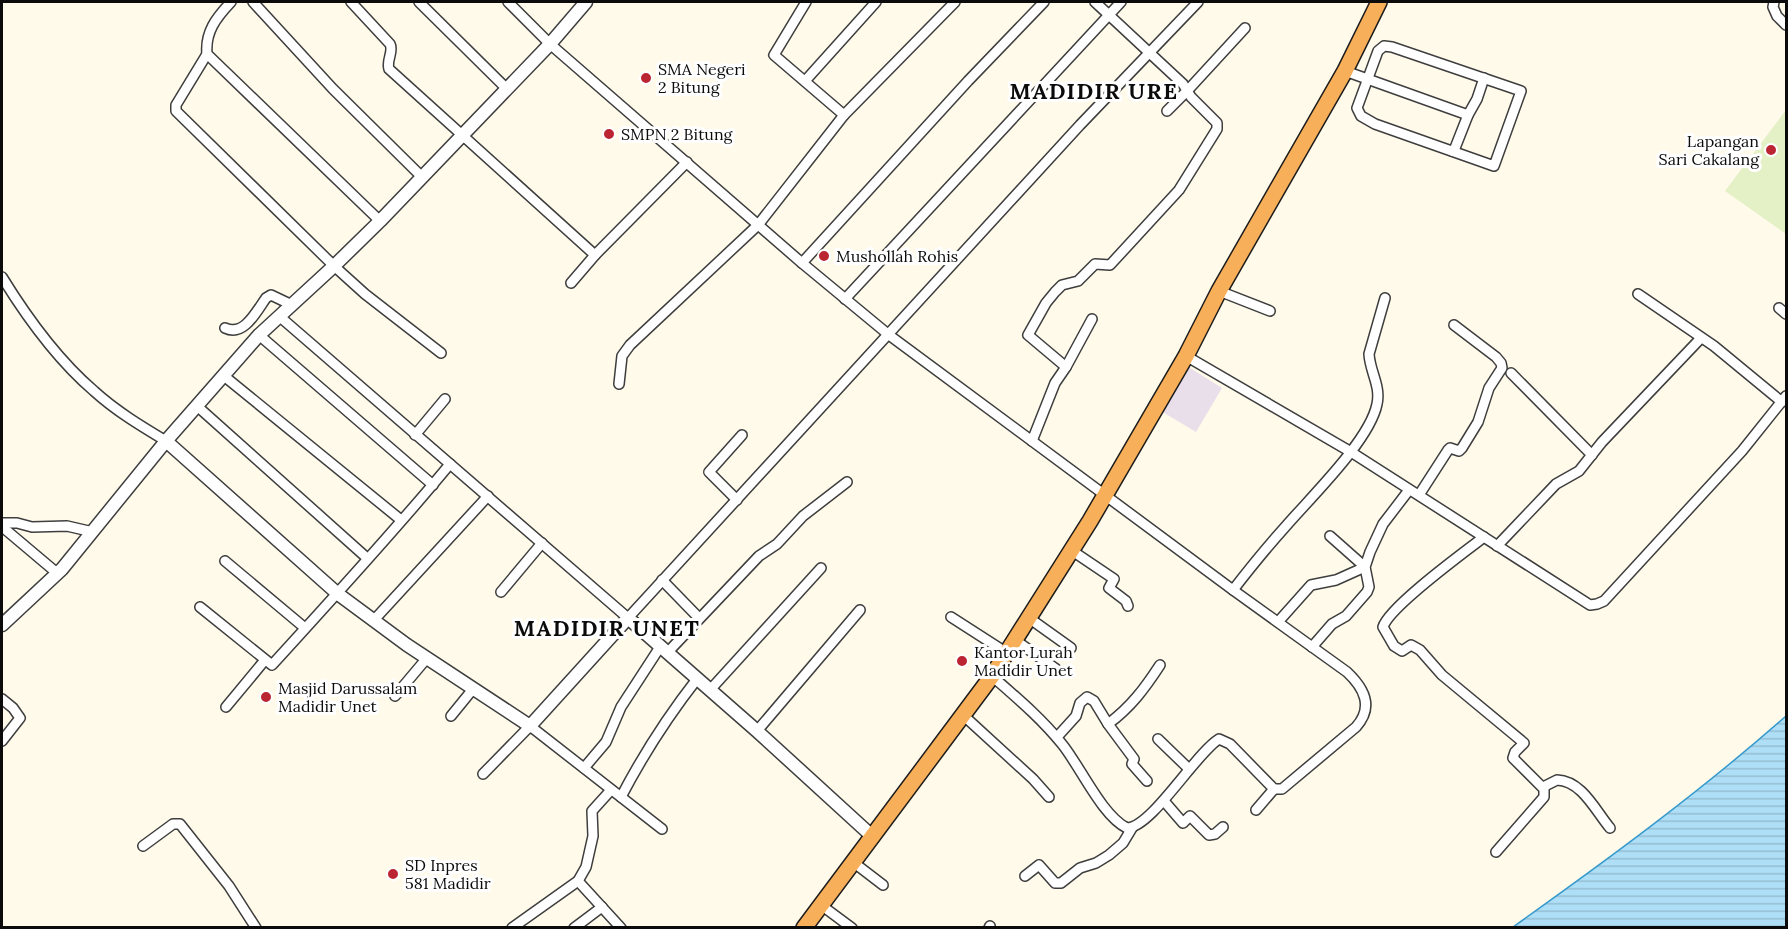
<svg xmlns="http://www.w3.org/2000/svg" width="1788" height="929" font-family="Lora,serif">
  <style>
    .industrial { fill: #e9dfeb }
    .pitch { fill: #e4f0c6 }
    .water { fill: url(#water-rules); stroke: #3599cd; stroke-width: 1.5 }
    .lines { fill: none; stroke-linecap: round; stroke-linejoin: round }
    .minor-casing { stroke: #3e3e3e; stroke-width: 12 }
    .tertiary-casing { stroke: #3e3e3e; stroke-width: 15 }
    .trunk-casing { stroke: #1c1c1c; stroke-width: 18 }
    .minor { stroke: #fff; stroke-width: 9 }
    .tertiary { stroke: #fff; stroke-width: 12 }
    .trunk { stroke: #f7af59; stroke-width: 15 }
    .poi-dot { fill: #bb2433; stroke: #fff; stroke-width: 2 }
    .labels { text-anchor: middle; dominant-baseline: central; stroke-width: 6; stroke-linejoin: round; paint-order: stroke }
    .poi-label { font-size: 16px; fill: #0b0b0b; stroke: #fff; text-anchor: start }
    .district-label { font-size: 22px; font-weight: bold; letter-spacing: 1.5px; fill: #0b0b0b; stroke: #fff }
  </style>
  <defs>
    <pattern id="water-rules" width="6" height="5" patternUnits="userSpaceOnUse" patternTransform="scale(1.5)"><rect width="6" height="5" fill="#afdff6"/><path d="M0 2.5h6" fill="none" stroke="#95bed2"/></pattern>
  </defs>
  <rect width="100%" height="100%" fill="#fffaea"/>
  <path class="industrial" d="M 1187,366 L 1222,388 L 1196,432 L 1161,411 Z"/>
  <path class="pitch" d="M 1786,110 L 1786,234 L 1725,191 Z"/>
  <path class="water" d="M 1786,716 L 1786,927 L 1513,927 C 1607,860 1700,792 1786,716 Z"/>
  <g class="lines">
    <defs>
      <g id="minor">
        <path d="M 231,2 C 216,18 205,32 207,54 L 380,221"/>
        <path d="M 253,2 L 333,89 L 422,177"/>
        <path d="M 351,2 L 390,44 C 394,52 386,60 389,69 L 595,255"/>
        <path d="M 419,2 L 507,89"/>
        <path d="M 508,2 L 550,44 L 802,263 L 889,335 L 1233,590 L 1347,672 C 1364,688 1374,707 1356,727 L 1282,789 L 1274,789 L 1230,744 L 1219,739 C 1195,754 1152,827 1127,828 C 1102,816 1080,766 1062,744 C 1041,718 1017,698 992,676"/>
        <path d="M 806,2 L 774,55 L 844,115"/>
        <path d="M 1774,2 L 1773,7 L 1777,16 L 1786,25"/>
        <path d="M 1384,46 L 1392,47 L 1521,91 L 1494,166 L 1375,124 L 1361,116 L 1357,108 L 1378,51 Z"/>
        <path d="M 207,54 L 176,105 L 176,111 L 334,266 L 365,294 L 441,353"/>
        <path d="M 1345,71 L 1468,115"/>
        <path d="M 805,81 L 876,2"/>
        <path d="M 1167,111 L 1188,90 L 1245,28"/>
        <path d="M 1452,151 L 1455,148 L 1468,115 L 1477,99 L 1484,78"/>
        <path d="M 802,263 L 968,81 L 1044,2"/>
        <path d="M 2,277 C 26,316 59,361 94,391 C 116,411 141,426 166,441"/>
        <path d="M 571,283 L 595,255 L 687,162"/>
        <path d="M 1219,291 L 1270,311"/>
        <path d="M 1638,294 L 1714,346 L 1782,402"/>
        <path d="M 845,299 L 1121,2"/>
        <path d="M 1779,308 L 1786,314"/>
        <path d="M 279,316 L 628,618 L 1080,125 L 1198,2"/>
        <path d="M 225,328 C 244,337 256,312 266,298 L 271,295 L 292,305"/>
        <path d="M 259,335 L 433,485"/>
        <path d="M 1186,356 L 1351,452 L 1590,605 L 1597,604 L 1604,601 L 1742,451 L 1786,396"/>
        <path d="M 1066,367 L 1092,319"/>
        <path d="M 1511,373 L 1592,455"/>
        <path d="M 224,376 L 401,520"/>
        <path d="M 619,384 L 622,356 L 630,345 L 758,225 L 844,115 L 955,2"/>
        <path d="M 197,406 L 367,558"/>
        <path d="M 415,435 L 445,399"/>
        <path d="M 1032,441 L 1055,383 L 1066,367 L 1028,335 L 1046,303 L 1055,292 L 1062,285 L 1078,281 L 1095,264 L 1110,265 L 1179,190 L 1217,129 L 1217,123 L 1191,97 L 1183,84 L 1095,2"/>
        <path d="M 1419,495 L 1448,450 L 1450,448 L 1459,451 L 1462,448 L 1478,422 L 1489,388 L 1502,368 L 1501,363 L 1496,357 L 1454,325"/>
        <path d="M 737,500 L 709,472 L 742,435"/>
        <path d="M 2,523 L 17,523 L 32,527 L 67,526 L 93,532"/>
        <path d="M 6,530 L 57,573"/>
        <path d="M 1484,537 C 1463,553 1389,607 1383,627 L 1394,646 L 1402,651 L 1411,645 L 1420,650 L 1442,675 L 1524,743 L 1515,752 L 1513,758 L 1544,789 L 1544,797 L 1496,852"/>
        <path d="M 1497,546 L 1556,484 L 1579,471 L 1602,442 L 1701,338"/>
        <path d="M 1071,550 L 1114,579 L 1109,588 L 1126,601 L 1128,606"/>
        <path d="M 225,561 L 305,628"/>
        <path d="M 662,580 L 699,618"/>
        <path d="M 1233,590 C 1250,568 1268,546 1286,526 C 1311,497 1370,440 1377,404 C 1381,386 1370,372 1369,354 L 1385,298"/>
        <path d="M 501,592 L 542,543"/>
        <path d="M 200,607 L 272,665 C 332,599 393,533 450,464"/>
        <path d="M 951,617 L 1007,653"/>
        <path d="M 1029,618 L 1071,648"/>
        <path d="M 374,620 L 488,496"/>
        <path d="M 1278,622 L 1311,585 L 1336,580 L 1365,567 L 1330,536"/>
        <path d="M 1015,640 L 1056,669"/>
        <path d="M 1312,647 L 1332,624 L 1346,616 L 1367,592 L 1369,587 L 1365,567 L 1370,552 L 1383,524 L 1409,490"/>
        <path d="M 667,653 L 759,556 L 777,544 L 803,516 L 847,482"/>
        <path d="M 710,690 L 821,568"/>
        <path d="M 395,696 L 427,658"/>
        <path d="M 2,699 L 13,708 L 20,718 L 2,741"/>
        <path d="M 226,707 L 265,660"/>
        <path d="M 963,715 L 1033,779 L 1049,797"/>
        <path d="M 451,716 L 473,689"/>
        <path d="M 1108,724 L 1134,759 L 1132,764 L 1147,781"/>
        <path d="M 757,731 L 860,610"/>
        <path d="M 1057,737 L 1076,716 L 1080,703 L 1087,697 L 1094,701 L 1108,724 C 1131,707 1145,688 1160,665"/>
        <path d="M 1158,739 L 1189,769"/>
        <path d="M 584,768 L 606,742 L 621,707 L 660,647"/>
        <path d="M 483,774 L 530,726 L 662,829"/>
        <path d="M 1543,787 L 1557,780 C 1582,781 1595,810 1610,828"/>
        <path d="M 621,797 C 643,755 668,716 697,679"/>
        <path d="M 1164,801 L 1183,823 L 1190,816 L 1209,835 L 1215,834 L 1223,827"/>
        <path d="M 1256,810 L 1274,789"/>
        <path d="M 143,846 L 173,824 L 180,824 L 229,886 L 256,928"/>
        <path d="M 853,862 L 883,885"/>
        <path d="M 1025,876 L 1039,865 L 1055,883 L 1061,883 L 1080,868 L 1096,863 L 1109,855 L 1123,843 L 1132,828"/>
        <path d="M 578,881 L 621,928"/>
        <path d="M 821,905 L 852,928"/>
        <path d="M 512,928 L 578,881 L 586,867 L 593,836 L 592,811 L 611,790"/>
        <path d="M 574,928 L 602,907"/>
        <path d="M 989,928 L 990,926"/>
      </g>
      <g id="tertiary">
        <path d="M 166,441 L 338,594 L 407,645 L 530,726 L 628,618 L 757,731 L 873,837"/>
        <path d="M 2,625 L 62,569 L 166,441 L 259,335 L 334,266 L 380,221 L 550,44 L 586,2"/>
      </g>
      <path id="trunk" d="M 804,928 L 992,676 L 1090,521 L 1186,356 L 1219,291 L 1345,71 L 1379,2"/>
    </defs>
    <use href="#minor" class="minor-casing"/>
    <use href="#tertiary" class="tertiary-casing"/>
    <use href="#trunk" class="trunk-casing"/>
    <use href="#minor" class="minor"/>
    <use href="#tertiary" class="tertiary"/>
    <use href="#trunk" class="trunk"/>
  </g>
  <g class="poi-dot">
    <circle cx="646" cy="78" r="6"/>
    <circle cx="609" cy="134" r="6"/>
    <circle cx="1771" cy="150" r="6"/>
    <circle cx="824" cy="256" r="6"/>
    <circle cx="962" cy="661" r="6"/>
    <circle cx="266" cy="697" r="6"/>
    <circle cx="393" cy="874" r="6"/>
  </g>
  <g class="labels">
    <g class="poi-label">
      <text x="658" y="69">SMA Negeri<tspan x="658" dy="18">2 Bitung</tspan></text>
      <text x="621" y="134">SMPN 2 Bitung</text>
      <text x="1759" y="141" text-anchor="end">Lapangan<tspan x="1759" dy="18">Sari Cakalang</tspan></text>
      <text x="836" y="256">Mushollah Rohis</text>
      <text x="974" y="652">Kantor Lurah<tspan x="974" dy="18">Madidir Unet</tspan></text>
      <text x="278" y="688">Masjid Darussalam<tspan x="278" dy="18">Madidir Unet</tspan></text>
      <text x="405" y="865">SD Inpres<tspan x="405" dy="18">581 Madidir</tspan></text>
    </g>
    <g class="district-label">
      <text x="1094" y="91">MADIDIR URE</text>
      <text x="607" y="628">MADIDIR UNET</text>
    </g>
  </g>
  <rect width="1788" height="929" fill="none" stroke="#0b0b0b" stroke-width="6"/>
</svg>
